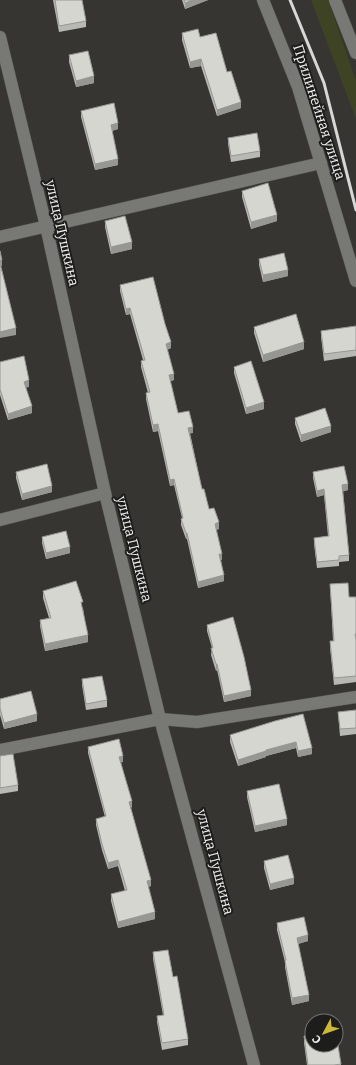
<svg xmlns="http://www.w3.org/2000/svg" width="356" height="1065" font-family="Bitter,serif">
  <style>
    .green { fill: #3e4423 }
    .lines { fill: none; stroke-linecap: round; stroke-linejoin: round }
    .minor-casing { stroke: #555551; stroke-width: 13 }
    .minor { stroke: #787874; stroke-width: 12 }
    .rail { stroke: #d8d7d5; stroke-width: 3 }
    .wall { fill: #b8b8b4 }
    .shaded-wall { fill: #969692 }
    .building { fill: #d6d6d1; stroke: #969692 }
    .labels { text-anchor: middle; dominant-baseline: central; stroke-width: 4; stroke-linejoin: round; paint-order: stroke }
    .street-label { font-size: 14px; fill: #f4f3f1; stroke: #1d1d1b }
  </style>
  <rect width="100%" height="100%" fill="#363532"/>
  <path class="green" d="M 311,0 L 328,0 L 356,81 L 356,119 Z"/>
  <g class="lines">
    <defs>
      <g id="minor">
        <path d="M 263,0 L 298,87 L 356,281"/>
        <path d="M 335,0 L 356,53"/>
        <path d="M 0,37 L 46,226 L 105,493 L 160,719 L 254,1065"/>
        <path d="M 0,237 L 321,163"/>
        <path d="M 0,520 L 105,493"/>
        <path d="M 0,750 L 160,719 L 197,722 L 356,697"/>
      </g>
    </defs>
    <use href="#minor" class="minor-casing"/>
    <use href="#minor" class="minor"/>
    <path class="rail" d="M 290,0 L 324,83 L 356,210"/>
  </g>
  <g class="wall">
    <path d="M 53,0 L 82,0 L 86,21 L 86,27 L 59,32 Z"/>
    <path d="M 182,0 L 208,0 L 185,9 Z"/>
    <path d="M 182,33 L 200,37 L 227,72 L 241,108 L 217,116 L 201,66 L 190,68 L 182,40 Z"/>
    <path d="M 69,55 L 94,83 L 76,87 L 69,62 Z"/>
    <path d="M 81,111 L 118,129 L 112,131 L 118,165 L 95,170 L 81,117 Z"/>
    <path d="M 228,138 L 260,151 L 260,157 L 231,162 L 228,144 Z"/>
    <path d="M 242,191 L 277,221 L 251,229 L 242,197 Z"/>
    <path d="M 105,221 L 132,249 L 111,254 L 105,227 Z"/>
    <path d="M 259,259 L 288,276 L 263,282 L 259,265 Z"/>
    <path d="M 120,285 L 171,348 L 167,350 L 174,380 L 170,381 L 178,413 L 193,433 L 190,433 L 202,489 L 209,509 L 219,529 L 216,530 L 222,560 L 221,560 L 224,581 L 198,588 L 187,539 L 186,539 L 181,525 L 181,519 L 182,518 L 174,485 L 170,486 L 158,431 L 153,432 L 146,399 L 146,393 L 148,393 L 141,367 L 141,361 L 143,360 L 130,314 L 126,315 L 120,291 Z"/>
    <path d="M 356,326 L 356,356 L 324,361 L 321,337 L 321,331 Z"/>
    <path d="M 254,327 L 304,349 L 263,362 L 254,333 Z"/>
    <path d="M 0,362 L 29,387 L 26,387 L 32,413 L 8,420 L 0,395 Z"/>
    <path d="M 234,367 L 264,409 L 246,414 L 234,373 Z"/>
    <path d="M 295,418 L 331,432 L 301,442 L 295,424 Z"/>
    <path d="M 16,472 L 52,492 L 22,500 L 16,478 Z"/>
    <path d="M 313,472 L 348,490 L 343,491 L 349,555 L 349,561 L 339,562 L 339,566 L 317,568 L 314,544 L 314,538 L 328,536 L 324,495 L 317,497 L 313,478 Z"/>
    <path d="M 42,537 L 70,553 L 46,559 L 42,543 Z"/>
    <path d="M 330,584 L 349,597 L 356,597 L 356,682 L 334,685 L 330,648 L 330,641 L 333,641 Z"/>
    <path d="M 43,591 L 83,608 L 88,642 L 45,651 L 40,626 L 40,620 L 49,618 L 43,598 Z"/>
    <path d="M 207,625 L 251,696 L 224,702 L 217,670 L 216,671 L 211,655 L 212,648 L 207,631 Z"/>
    <path d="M 82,679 L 107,700 L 107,707 L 86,710 L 82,685 Z"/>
    <path d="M 0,699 L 37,721 L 4,729 L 0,715 Z"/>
    <path d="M 356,710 L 356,734 L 340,736 L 338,712 Z"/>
    <path d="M 275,721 L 312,754 L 298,757 L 296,748 L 266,756 L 266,757 L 238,766 L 230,742 L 230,735 Z"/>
    <path d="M 88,747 L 123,762 L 121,762 L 132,807 L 131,808 L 151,886 L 148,887 L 155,919 L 118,928 L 111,901 L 111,894 L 125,891 L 118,866 L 108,869 L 102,850 L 96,825 L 96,819 L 105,817 L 88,753 Z"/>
    <path d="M 0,756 L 18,785 L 18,791 L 0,794 Z"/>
    <path d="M 247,791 L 287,825 L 255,832 L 247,797 Z"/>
    <path d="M 264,861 L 294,884 L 270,890 L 264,868 Z"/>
    <path d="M 277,923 L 308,941 L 298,944 L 309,1001 L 292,1005 L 285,967 L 285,962 L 277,930 Z"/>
    <path d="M 153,952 L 173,977 L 188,1039 L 188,1045 L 162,1050 L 157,1022 L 157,1016 L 163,1015 L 153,959 Z"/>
    <path d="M 304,1036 L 341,1064 L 341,1065 L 307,1065 L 304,1043 Z"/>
  </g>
  <g class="shaded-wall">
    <path d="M 192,0 L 208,0 L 185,9 L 185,3 Z"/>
    <path d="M 201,59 L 201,66 L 190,68 L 190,62 Z"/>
    <path d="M 94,76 L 94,83 L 76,87 L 76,81 Z"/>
    <path d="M 241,102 L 241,108 L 217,116 L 217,110 Z"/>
    <path d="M 118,123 L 118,129 L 111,131 L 111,125 Z"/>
    <path d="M 118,159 L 118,165 L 95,170 L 95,164 Z"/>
    <path d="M 277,215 L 277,221 L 251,229 L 251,222 Z"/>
    <path d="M 132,242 L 132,249 L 111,254 L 111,247 Z"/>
    <rect x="0" y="260" width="2" height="6"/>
    <path d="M 288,270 L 288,276 L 263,282 L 263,275 Z"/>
    <path d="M 130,308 L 130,314 L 126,315 L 126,309 Z"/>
    <path d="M 16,328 L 16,335 L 0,338 L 0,332 Z"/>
    <path d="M 171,342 L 171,348 L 166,350 L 166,344 Z"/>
    <path d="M 304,342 L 304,349 L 263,362 L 263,355 Z"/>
    <path d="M 174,374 L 174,380 L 169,382 L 169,375 Z"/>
    <path d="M 29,380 L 29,387 L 24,388 L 24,382 Z"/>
    <path d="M 264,402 L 264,409 L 246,414 L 246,408 Z"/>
    <path d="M 32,406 L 32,413 L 8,420 L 8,414 Z"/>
    <path d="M 158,424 L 158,431 L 153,432 L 153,425 Z"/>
    <path d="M 331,426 L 331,432 L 301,442 L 301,435 Z"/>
    <path d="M 193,427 L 193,433 L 188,434 L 188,428 Z"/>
    <path d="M 174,479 L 174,485 L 170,486 L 170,480 Z"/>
    <path d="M 348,484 L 348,490 L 342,492 L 342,485 Z"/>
    <path d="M 52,486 L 52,492 L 22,500 L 22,494 Z"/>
    <path d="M 324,489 L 324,495 L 317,497 L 317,491 Z"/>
    <path d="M 219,522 L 219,529 L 215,530 L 215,524 Z"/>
    <rect x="186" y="533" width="1" height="6"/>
    <path d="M 70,547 L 70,553 L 46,559 L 46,553 Z"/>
    <path d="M 219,554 L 222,554 L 222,560 L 219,561 Z"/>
    <path d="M 224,575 L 224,581 L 198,588 L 198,582 Z"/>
    <path d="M 88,635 L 88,642 L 45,651 L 45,644 Z"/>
    <path d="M 216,664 L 217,664 L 217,670 L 216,671 Z"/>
    <path d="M 251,690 L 251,696 L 224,702 L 224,696 Z"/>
    <path d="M 37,714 L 37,721 L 4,729 L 4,723 Z"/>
    <path d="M 296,742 L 296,748 L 266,756 L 266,757 L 238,766 L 238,760 L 266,750 Z"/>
    <path d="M 312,748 L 312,754 L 298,757 L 298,751 Z"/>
    <path d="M 123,756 L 123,762 L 119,763 L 119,757 Z"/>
    <path d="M 132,801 L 132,807 L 129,808 L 129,802 Z"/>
    <path d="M 287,819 L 287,825 L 255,832 L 255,826 Z"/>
    <path d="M 118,860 L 118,866 L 108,869 L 108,863 Z"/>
    <path d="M 294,878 L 294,884 L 270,890 L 270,884 Z"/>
    <path d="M 151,880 L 151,886 L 147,887 L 147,881 Z"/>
    <path d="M 155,912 L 155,919 L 118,928 L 118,922 Z"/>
    <path d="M 308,935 L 308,941 L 297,944 L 297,938 Z"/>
    <path d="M 309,995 L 309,1001 L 292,1005 L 292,998 Z"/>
  </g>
  <g class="building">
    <path d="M 55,0 L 82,0 L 86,21 L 59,26 Z"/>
    <path d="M 184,0 L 192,0 L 185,3 Z"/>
    <path d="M 198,29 L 200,37 L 216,33 L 227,72 L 231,71 L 241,102 L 217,110 L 201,59 L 190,62 L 182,33 Z"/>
    <path d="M 88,51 L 94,76 L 76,81 L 69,55 Z"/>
    <path d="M 114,103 L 118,123 L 111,125 L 118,159 L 95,164 L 81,111 Z"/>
    <path d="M 257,133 L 260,151 L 231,156 L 228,138 Z"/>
    <path d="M 268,183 L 277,215 L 251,222 L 242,191 Z"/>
    <path d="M 125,216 L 132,242 L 111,247 L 105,221 Z"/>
    <path d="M 0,251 L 2,260 L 0,260 Z"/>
    <path d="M 284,253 L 288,270 L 263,275 L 259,259 Z"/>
    <path d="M 0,263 L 16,328 L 0,332 Z"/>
    <path d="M 153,277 L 165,324 L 171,342 L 166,344 L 174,374 L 169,375 L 178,413 L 189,411 L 193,427 L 188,428 L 202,489 L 204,489 L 209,509 L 214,508 L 219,522 L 215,524 L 222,554 L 219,554 L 224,575 L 198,582 L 187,533 L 186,533 L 181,519 L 183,518 L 174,479 L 170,480 L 158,424 L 153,425 L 146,393 L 150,392 L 141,361 L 145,360 L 130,308 L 126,309 L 120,285 Z"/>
    <path d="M 296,314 L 304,342 L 263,355 L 254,327 Z"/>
    <path d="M 356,326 L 356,350 L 324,354 L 321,331 Z"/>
    <path d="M 24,356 L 29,380 L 24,382 L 32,406 L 8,414 L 0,389 L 0,362 Z"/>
    <path d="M 251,361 L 264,402 L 246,408 L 234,367 Z"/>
    <path d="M 325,408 L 331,426 L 301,435 L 295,418 Z"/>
    <path d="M 47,464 L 52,486 L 22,494 L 16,472 Z"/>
    <path d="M 344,466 L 348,484 L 342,485 L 349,555 L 339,556 L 339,560 L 317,562 L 314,538 L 329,536 L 324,489 L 317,491 L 313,472 Z"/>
    <path d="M 66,531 L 70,547 L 46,553 L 42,537 Z"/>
    <path d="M 76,581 L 83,602 L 81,602 L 88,635 L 45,644 L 40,620 L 51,618 L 43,591 Z"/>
    <path d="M 348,583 L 349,597 L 356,597 L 356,634 L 355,634 L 356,640 L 356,676 L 334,678 L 330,641 L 334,641 L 330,584 Z"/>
    <path d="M 233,617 L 244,657 L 251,690 L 224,696 L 217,664 L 216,664 L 211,648 L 213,648 L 207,625 Z"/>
    <path d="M 102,676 L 107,700 L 86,704 L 82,679 Z"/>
    <path d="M 31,691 L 37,714 L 4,723 L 0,708 L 0,699 Z"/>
    <path d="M 356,710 L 356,728 L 340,729 L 338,712 Z"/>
    <path d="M 303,714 L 312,748 L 298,751 L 296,742 L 266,750 L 266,751 L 238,760 L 230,735 L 275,721 Z"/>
    <path d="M 119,739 L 123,756 L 119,757 L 132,801 L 129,802 L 151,880 L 147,881 L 155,912 L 118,922 L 111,894 L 127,890 L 118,860 L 108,863 L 102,844 L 96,819 L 106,816 L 88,747 Z"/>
    <path d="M 13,754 L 18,785 L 0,788 L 0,756 Z"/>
    <path d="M 279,784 L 287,819 L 255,826 L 247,791 Z"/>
    <path d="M 288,855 L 294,878 L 270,884 L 264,861 Z"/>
    <path d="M 304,917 L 308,935 L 297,938 L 309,995 L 292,998 L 285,961 L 286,960 L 277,923 Z"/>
    <path d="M 168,950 L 173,977 L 177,976 L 188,1039 L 162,1043 L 157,1016 L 164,1015 L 153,952 Z"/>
    <path d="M 336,1033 L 341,1064 L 334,1065 L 308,1065 L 304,1036 L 312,1035 L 312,1045 L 336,1045 Z"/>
  </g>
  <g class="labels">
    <g class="street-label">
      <text transform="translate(319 112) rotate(72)">Прилинейная улица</text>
      <text transform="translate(62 233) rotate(77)">улица Пушкина</text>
      <text transform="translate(134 549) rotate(76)">улица Пушкина</text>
      <text transform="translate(215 862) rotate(75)">улица Пушкина</text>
    </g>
  </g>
  <g transform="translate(324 1033) rotate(229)"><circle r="19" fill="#1d1d1b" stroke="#737371"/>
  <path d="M0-3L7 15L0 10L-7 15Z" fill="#cbba39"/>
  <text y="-6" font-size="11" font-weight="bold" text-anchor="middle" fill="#f4f3f1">С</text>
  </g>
</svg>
